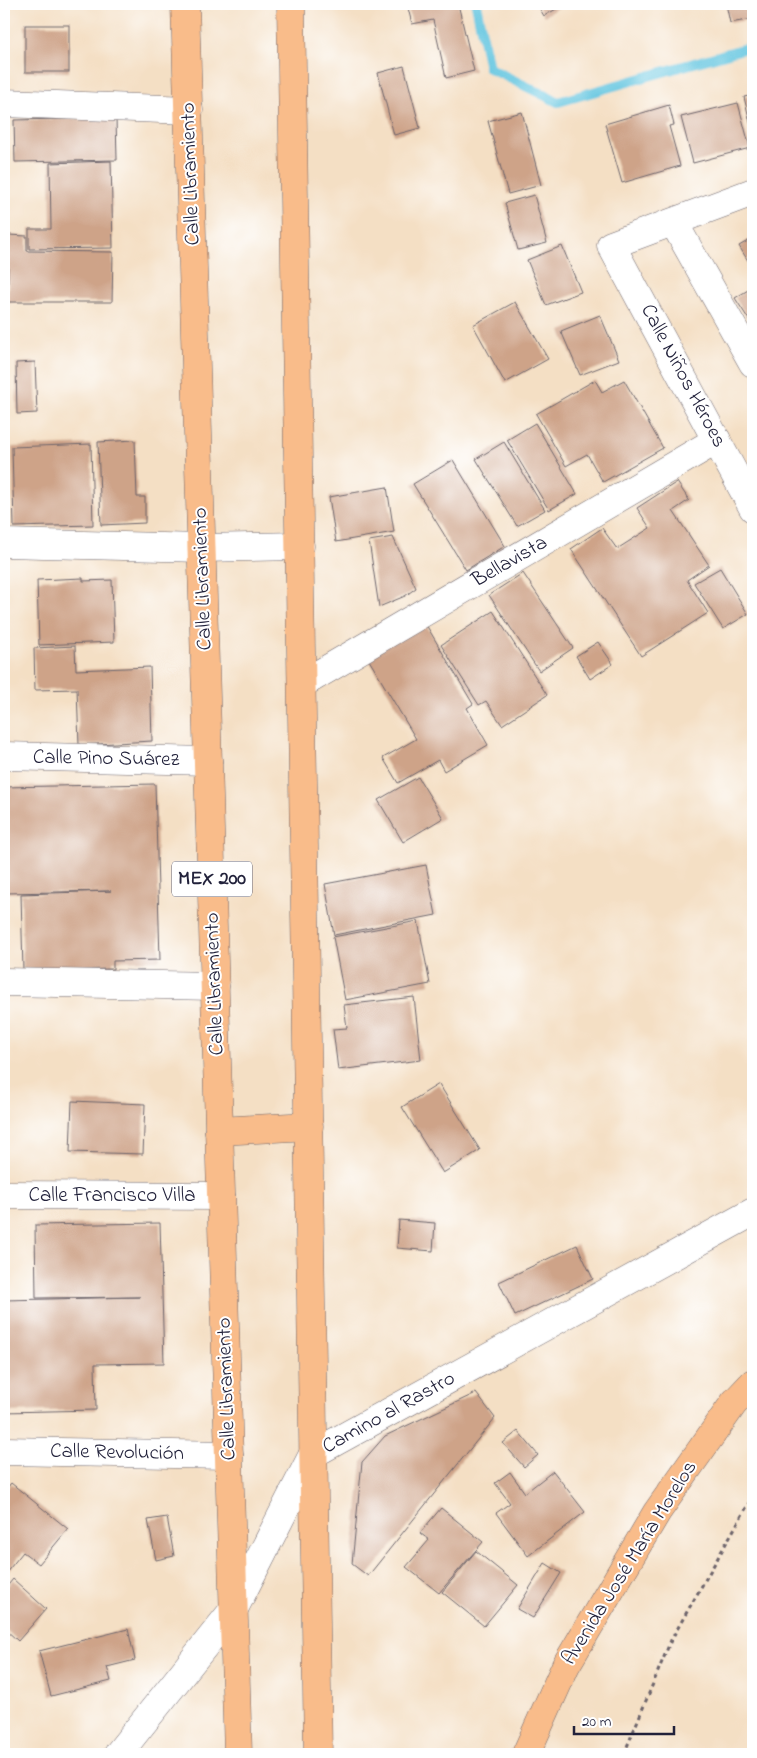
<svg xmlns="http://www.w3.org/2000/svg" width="757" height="1758" font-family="'Indie Flower',sans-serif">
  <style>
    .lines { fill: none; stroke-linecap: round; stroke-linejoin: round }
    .stream { stroke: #62c5df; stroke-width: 10 }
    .building { fill: #cea388 }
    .minor-casing { stroke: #6c646b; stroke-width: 29 }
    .tertiary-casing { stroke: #6c646b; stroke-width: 29 }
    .primary-casing { stroke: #6c646b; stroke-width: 29 }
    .trunk-casing { stroke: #6c646b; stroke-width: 29 }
    .path { stroke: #6c646b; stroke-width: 3; stroke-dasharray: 4 4; stroke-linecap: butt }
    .minor { stroke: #fff; stroke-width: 28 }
    .tertiary { stroke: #fff; stroke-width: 28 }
    .primary { stroke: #f9bc8a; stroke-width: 28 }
    .trunk { stroke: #f9bc8a; stroke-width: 28 }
    .labels { text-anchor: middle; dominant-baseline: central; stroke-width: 4; stroke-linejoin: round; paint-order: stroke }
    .shield { fill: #fff; stroke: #646476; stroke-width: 1 }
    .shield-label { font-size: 20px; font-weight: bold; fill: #22223b }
    .street-label { font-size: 21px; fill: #22223b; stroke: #fff }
  </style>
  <rect width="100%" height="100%" fill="#fff"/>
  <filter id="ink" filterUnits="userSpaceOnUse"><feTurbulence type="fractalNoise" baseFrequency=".02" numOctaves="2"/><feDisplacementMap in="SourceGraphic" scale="10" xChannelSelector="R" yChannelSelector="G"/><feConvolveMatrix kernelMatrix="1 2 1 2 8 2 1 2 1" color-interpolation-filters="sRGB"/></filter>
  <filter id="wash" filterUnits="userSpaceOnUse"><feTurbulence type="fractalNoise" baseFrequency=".0096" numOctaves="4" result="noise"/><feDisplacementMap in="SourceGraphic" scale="20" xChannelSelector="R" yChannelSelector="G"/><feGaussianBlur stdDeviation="1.12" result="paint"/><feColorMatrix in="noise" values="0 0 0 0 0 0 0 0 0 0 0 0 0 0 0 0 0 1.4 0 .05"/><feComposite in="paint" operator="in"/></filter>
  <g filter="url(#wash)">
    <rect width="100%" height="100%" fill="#f4dfc4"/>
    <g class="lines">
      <path class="stream" d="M 476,4 L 489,68 L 558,102 L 753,46"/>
    </g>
    <g id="blocks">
      <g class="building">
        <path d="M 407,4 L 458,4 L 474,71 L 446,78 L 433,20 L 412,24 Z"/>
        <path d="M 537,4 L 565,4 L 544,16 Z"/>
        <path d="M 726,4 L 753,4 L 753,19 L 730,23 Z"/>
        <rect x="25" y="25" width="44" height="47"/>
        <path d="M 404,66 L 420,128 L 394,135 L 378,73 Z"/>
        <path d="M 753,95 L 753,135 L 744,97 Z"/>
        <path d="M 738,103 L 750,148 L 693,163 L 681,117 Z"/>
        <path d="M 669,105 L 674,125 L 669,126 L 680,166 L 622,183 L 605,124 Z"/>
        <path d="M 522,112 L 541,185 L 508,194 L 488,121 Z"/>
        <path d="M 116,118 L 117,160 L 15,162 L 14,120 Z"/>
        <path d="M 111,161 L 113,248 L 29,249 L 29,229 L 51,229 L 50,163 Z"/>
        <path d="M 534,195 L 547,243 L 518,250 L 505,203 Z"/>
        <path d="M 8,235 L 27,236 L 27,251 L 113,252 L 112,302 L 8,302 Z"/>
        <path d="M 753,238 L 753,269 L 739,246 Z"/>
        <path d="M 562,246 L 581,292 L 546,305 L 527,260 Z"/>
        <path d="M 753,287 L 753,322 L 751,323 L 735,298 Z"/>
        <path d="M 515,302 L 548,359 L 505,383 L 473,325 Z"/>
        <path d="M 600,315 L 619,360 L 580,375 L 561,331 Z"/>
        <path d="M 35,362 L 37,413 L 17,414 L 16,363 Z"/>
        <path d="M 595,380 L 602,392 L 624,380 L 663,448 L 603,482 L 587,454 L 566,466 L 536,414 Z"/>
        <path d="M 535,423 L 577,494 L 549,510 L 507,440 Z"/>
        <path d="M 135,440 L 137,497 L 145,497 L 145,523 L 101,525 L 98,442 Z"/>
        <path d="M 504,442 L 545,510 L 517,526 L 476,459 Z"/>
        <path d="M 91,444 L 93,525 L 14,527 L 12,447 Z"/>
        <path d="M 453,460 L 505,546 L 466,570 L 413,484 Z"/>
        <path d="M 677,482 L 689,500 L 673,511 L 709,565 L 687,580 L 708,613 L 641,656 L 571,549 L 602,528 L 617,549 L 650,528 L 637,508 Z"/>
        <path d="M 387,487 L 394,532 L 336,542 L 329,497 Z"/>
        <path d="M 393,537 L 416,588 L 405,596 L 379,607 L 369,541 Z"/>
        <path d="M 720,568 L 748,614 L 723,629 L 694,583 Z"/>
        <path d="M 523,573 L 573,648 L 539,671 L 489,595 Z"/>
        <path d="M 83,578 L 83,581 L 112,580 L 114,642 L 39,645 L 37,580 Z"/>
        <path d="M 493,611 L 547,695 L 502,725 L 486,701 L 479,705 L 441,645 Z"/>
        <path d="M 425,623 L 473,704 L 467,708 L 488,745 L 444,771 L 438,760 L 398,783 L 383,758 L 416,739 L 366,655 Z"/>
        <path d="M 598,642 L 613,664 L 590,679 L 576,656 Z"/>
        <path d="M 75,646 L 76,670 L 150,667 L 152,741 L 79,745 L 77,689 L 35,690 L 34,648 Z"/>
        <path d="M 418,777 L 443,818 L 403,842 L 378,800 Z"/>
        <path d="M 155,784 L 160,960 L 113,961 L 113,969 L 23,971 L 21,894 L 111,891 L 5,893 L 4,787 Z"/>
        <path d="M 426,865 L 436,915 L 334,935 L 325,884 Z"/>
        <path d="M 418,921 L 430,984 L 345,1000 L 333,937 Z"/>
        <path d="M 414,997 L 421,1060 L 338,1070 L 333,1029 L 347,1028 L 344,1005 Z"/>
        <path d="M 439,1084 L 480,1150 L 443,1173 L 402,1107 Z"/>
        <path d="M 72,1101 L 145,1104 L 143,1154 L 70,1152 Z"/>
        <path d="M 399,1220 L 435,1223 L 433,1251 L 397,1248 Z"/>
        <path d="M 160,1223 L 164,1363 L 95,1364 L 96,1410 L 4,1412 L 4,1300 L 140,1297 L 36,1298 L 35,1225 Z"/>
        <path d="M 577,1245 L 593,1279 L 515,1316 L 499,1282 Z"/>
        <path d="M 476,1393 L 495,1418 L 368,1576 L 352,1564 L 362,1462 L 385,1436 Z"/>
        <path d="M 518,1431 L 538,1455 L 524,1467 L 503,1443 Z"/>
        <path d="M 553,1471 L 585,1512 L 528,1556 L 496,1513 L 510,1503 L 495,1483 L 510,1472 L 525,1493 Z"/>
        <path d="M 11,1483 L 68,1529 L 39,1564 L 23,1552 L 6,1573 L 4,1492 Z"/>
        <path d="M 441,1508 L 483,1542 L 439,1593 L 406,1567 L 429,1540 L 420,1533 Z"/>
        <path d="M 167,1517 L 174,1556 L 156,1560 L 148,1520 Z"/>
        <path d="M 476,1551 L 518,1585 L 484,1626 L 442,1592 Z"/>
        <path d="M 545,1563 L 561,1573 L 533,1618 L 517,1609 Z"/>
        <path d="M 13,1579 L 46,1609 L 18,1641 L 4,1628 L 4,1590 Z"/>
        <path d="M 128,1629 L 135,1660 L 107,1667 L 111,1681 L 51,1696 L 39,1651 Z"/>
      </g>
    </g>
  </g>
  <g filter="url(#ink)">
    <use href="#blocks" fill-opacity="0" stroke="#6c646b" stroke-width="1"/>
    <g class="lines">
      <defs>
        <g id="minor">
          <path d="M 4,103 L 189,110"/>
          <path d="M 753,192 L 611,245 L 753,508"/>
          <path d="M 674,223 L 753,363"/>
          <path d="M 4,543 L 202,548 L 300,546"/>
          <path d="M 302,684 L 717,440"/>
          <path d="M 4,756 L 208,761"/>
          <path d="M 4,982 L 215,986"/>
          <path d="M 4,1195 L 221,1196"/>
          <path d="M 4,1451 L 229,1455"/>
        </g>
        <path id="tertiary" d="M 118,1754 L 234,1609 L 313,1454 L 753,1212"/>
        <path id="primary" d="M 526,1754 L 566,1665 L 657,1512 L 734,1403 L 753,1383"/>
        <g id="trunk">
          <path d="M 185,4 L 238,1754"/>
          <path d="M 291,4 L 318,1754"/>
          <path d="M 219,1131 L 309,1126"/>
        </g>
      </defs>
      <use href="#minor" class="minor-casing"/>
      <use href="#tertiary" class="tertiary-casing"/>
      <use href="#primary" class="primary-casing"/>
      <use href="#trunk" class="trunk-casing"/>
      <path class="path" d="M 624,1754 L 671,1640 L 753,1496"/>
      <use href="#minor" class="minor"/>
      <use href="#tertiary" class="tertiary"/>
      <use href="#primary" class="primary"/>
      <use href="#trunk" class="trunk"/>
    </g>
  </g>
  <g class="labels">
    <rect class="shield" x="172" y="861.5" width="80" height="35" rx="4"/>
    <g class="shield-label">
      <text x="212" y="879">MEX 200</text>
    </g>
    <g class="street-label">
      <text transform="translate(191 174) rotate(-92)">Calle Libramiento</text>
      <text transform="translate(683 376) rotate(62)">Calle Niños Héroes</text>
      <text transform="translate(510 562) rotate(-30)">Bellavista</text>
      <text transform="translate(203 579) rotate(-92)">Calle Libramiento</text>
      <text transform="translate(106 759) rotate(1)">Calle Pino Suárez</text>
      <text transform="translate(215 984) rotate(-92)">Calle Libramiento</text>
      <text x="112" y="1196">Calle Francisco Villa</text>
      <text transform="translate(227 1389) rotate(-92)">Calle Libramiento</text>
      <text transform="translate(389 1413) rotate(-29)">Camino al Rastro</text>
      <text transform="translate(117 1453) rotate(1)">Calle Revolución</text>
      <text transform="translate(630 1563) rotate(-58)">Avenida José María Morelos</text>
    </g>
  </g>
  <rect width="757" height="1758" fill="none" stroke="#fff" stroke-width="20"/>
  <path d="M574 1726v8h100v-8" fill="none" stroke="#22223b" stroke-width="2.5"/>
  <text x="582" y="1726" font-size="15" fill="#22223b" stroke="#ffffff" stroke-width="4" paint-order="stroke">20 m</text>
</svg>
